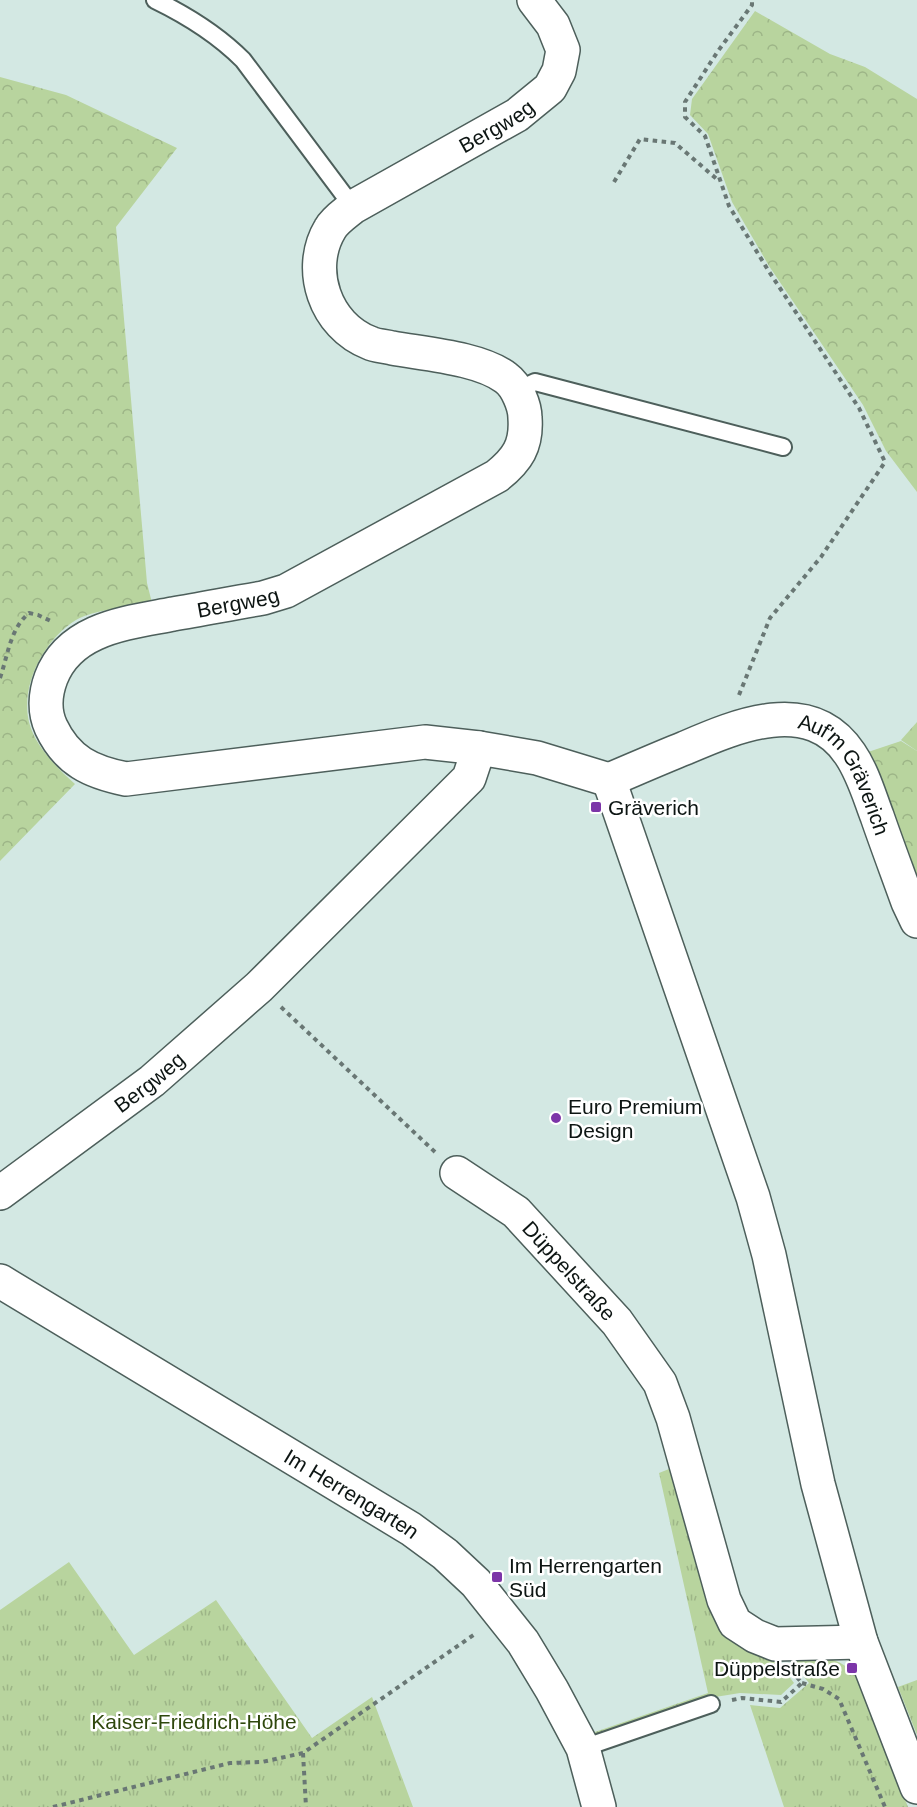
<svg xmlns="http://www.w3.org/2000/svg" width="917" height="1807" font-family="Helvetica,sans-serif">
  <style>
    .grass { fill: url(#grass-tufts) }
    .forest { fill: url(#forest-crowns) }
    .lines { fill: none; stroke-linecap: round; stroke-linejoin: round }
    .lane-casing { stroke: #4d5f5b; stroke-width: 20 }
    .street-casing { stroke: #4d5f5b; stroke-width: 36 }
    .path { stroke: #697774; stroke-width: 4; stroke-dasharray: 4.5 4.5; stroke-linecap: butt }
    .lane { stroke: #fff; stroke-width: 16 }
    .street { stroke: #fff; stroke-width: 33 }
    .poi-dot { fill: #7c35a8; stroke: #fff; stroke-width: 2 }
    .labels { text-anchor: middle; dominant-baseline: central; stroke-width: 5; stroke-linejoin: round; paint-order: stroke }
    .street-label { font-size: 21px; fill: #0d1513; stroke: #fff }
    .poi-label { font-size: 21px; fill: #0d1513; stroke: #fff; text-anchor: start }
    .park-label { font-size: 21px; fill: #2f480d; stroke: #fff }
  </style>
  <defs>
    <pattern id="grass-tufts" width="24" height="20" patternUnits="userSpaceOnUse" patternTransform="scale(1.5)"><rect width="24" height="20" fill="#b8d49e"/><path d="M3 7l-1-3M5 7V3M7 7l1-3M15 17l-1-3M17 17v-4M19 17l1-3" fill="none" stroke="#9db587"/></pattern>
    <pattern id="forest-crowns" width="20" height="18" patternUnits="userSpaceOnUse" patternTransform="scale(1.5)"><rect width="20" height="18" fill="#b8d49e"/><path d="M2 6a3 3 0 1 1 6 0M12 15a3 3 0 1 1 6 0" fill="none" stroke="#9db587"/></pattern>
  </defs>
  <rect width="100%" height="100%" fill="#d3e8e3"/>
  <g class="grass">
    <path d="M 917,722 L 917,751 L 901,740 Z"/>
    <path d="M 674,1467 L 712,1605 L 773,1655 L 794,1683 L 781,1695 L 740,1693 L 709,1698 L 593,1737 L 592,1733 L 708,1693 L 659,1473 Z"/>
    <path d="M 69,1562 L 134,1655 L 216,1600 L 312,1738 L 372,1697 L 413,1807 L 0,1807 L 0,1610 Z"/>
    <path d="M 787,1656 C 817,1658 834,1652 857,1676 L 908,1807 L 784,1807 L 750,1705 L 780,1708 L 809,1683 Z"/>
    <path d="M 917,1680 L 917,1735 L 898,1687 Z"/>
  </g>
  <g class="forest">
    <path d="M 755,11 L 830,54 L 865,67 L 917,99 L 917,492 L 886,451 L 863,405 L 769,266 L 732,202 L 708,134 L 690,115 L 692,99 Z"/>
    <path d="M 0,77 L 66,95 L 177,148 L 116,227 L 147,583 L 152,603 C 132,606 93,610 76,620 C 45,639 20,684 29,722 C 35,746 57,768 75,784 L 0,861 Z"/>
    <path d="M 901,741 L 917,751 L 917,883 C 902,838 890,793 865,753 Z"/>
  </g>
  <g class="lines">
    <defs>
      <g id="lane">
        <path d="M 155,0 C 188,16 217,34 243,60 L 353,207"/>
        <path d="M 516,391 L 535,382 L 783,447"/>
        <path d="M 583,1748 L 711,1704"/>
      </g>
      <g id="street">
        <path id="s1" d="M 479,748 L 425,742 L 126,779 C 91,772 67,761 51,727 C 44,712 45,694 51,678 C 70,628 127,623 173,614 C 203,609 233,603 263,598 L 286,591 L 497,476 C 517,460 527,446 525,418 C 525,406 517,386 506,378 C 480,358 425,354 392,348 C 385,346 376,346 370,343 C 325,326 306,269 330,229 C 335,220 346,213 353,207 L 517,115 L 550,88 L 559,71 L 563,50 L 553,25 L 534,0"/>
        <path d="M 609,780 L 753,1197 L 769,1255 L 818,1484 L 861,1642 L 917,1787"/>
        <path id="s2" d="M 609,780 C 635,769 660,758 685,748 C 736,726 810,694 850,754 C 863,773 869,795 877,816 C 887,845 898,874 908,902 L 917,921"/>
        <path id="s3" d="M 457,1173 L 516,1212 L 617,1322 L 660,1383 L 673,1418 L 724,1600 L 735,1623 L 755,1636 L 775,1644 L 861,1642"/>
        <path id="s4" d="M 0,1193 L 152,1081 L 259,987 L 469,778 L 479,748 L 537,758 L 609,780"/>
        <path id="s5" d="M 0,1281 L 411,1529 L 445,1554 L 476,1583 L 523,1642 L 552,1690 L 583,1748 L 599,1807"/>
      </g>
    </defs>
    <use href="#lane" class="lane-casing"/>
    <use href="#street" class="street-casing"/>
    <g class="path">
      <path d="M 614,182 L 640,139 L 675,143 L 719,181"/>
      <path d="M 0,678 C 8,655 10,629 29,613 L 38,615 L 53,622"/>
      <path d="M 739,695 L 770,618 L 821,557 L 885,462 L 859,408 L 768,270 L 729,206 L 705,136 L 685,117 L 685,102 L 718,51 L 752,5 L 752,0"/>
      <path d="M 281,1007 L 435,1152"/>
      <path d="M 802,1683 L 823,1689 L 839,1699 L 885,1807"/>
      <path d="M 732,1700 L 742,1698 L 781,1702 L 802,1683 L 795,1675"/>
      <path d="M 303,1753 L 306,1807"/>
      <path d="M 53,1807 L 230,1763 L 262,1762 L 303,1753 L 475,1634"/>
    </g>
    <use href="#lane" class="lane"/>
    <use href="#street" class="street"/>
  </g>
  <g class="poi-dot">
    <rect x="590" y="801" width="12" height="12" rx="3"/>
    <circle cx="556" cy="1118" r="6"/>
    <rect x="491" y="1571" width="12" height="12" rx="3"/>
    <rect x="846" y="1662" width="12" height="12" rx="3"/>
  </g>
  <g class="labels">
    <g class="street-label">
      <text stroke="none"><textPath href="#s1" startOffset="1590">Bergweg</textPath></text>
      <text stroke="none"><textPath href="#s1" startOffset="712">Bergweg</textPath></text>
      <text stroke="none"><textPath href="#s2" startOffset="276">Auf'm Gräverich</textPath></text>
      <text stroke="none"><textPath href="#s4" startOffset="186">Bergweg</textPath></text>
      <text stroke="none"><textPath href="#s3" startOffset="150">Düppelstraße</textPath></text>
      <text stroke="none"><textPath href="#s5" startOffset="411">Im Herrengarten</textPath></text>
    </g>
    <g class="poi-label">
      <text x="608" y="807">Gräverich</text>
      <text x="568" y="1106">Euro Premium<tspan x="568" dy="24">Design</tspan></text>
      <text x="509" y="1565">Im Herrengarten<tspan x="509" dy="24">Süd</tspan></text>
      <text x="840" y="1668" text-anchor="end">Düppelstraße</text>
    </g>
    <g class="park-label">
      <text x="194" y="1721">Kaiser-Friedrich-Höhe</text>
    </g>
  </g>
</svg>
